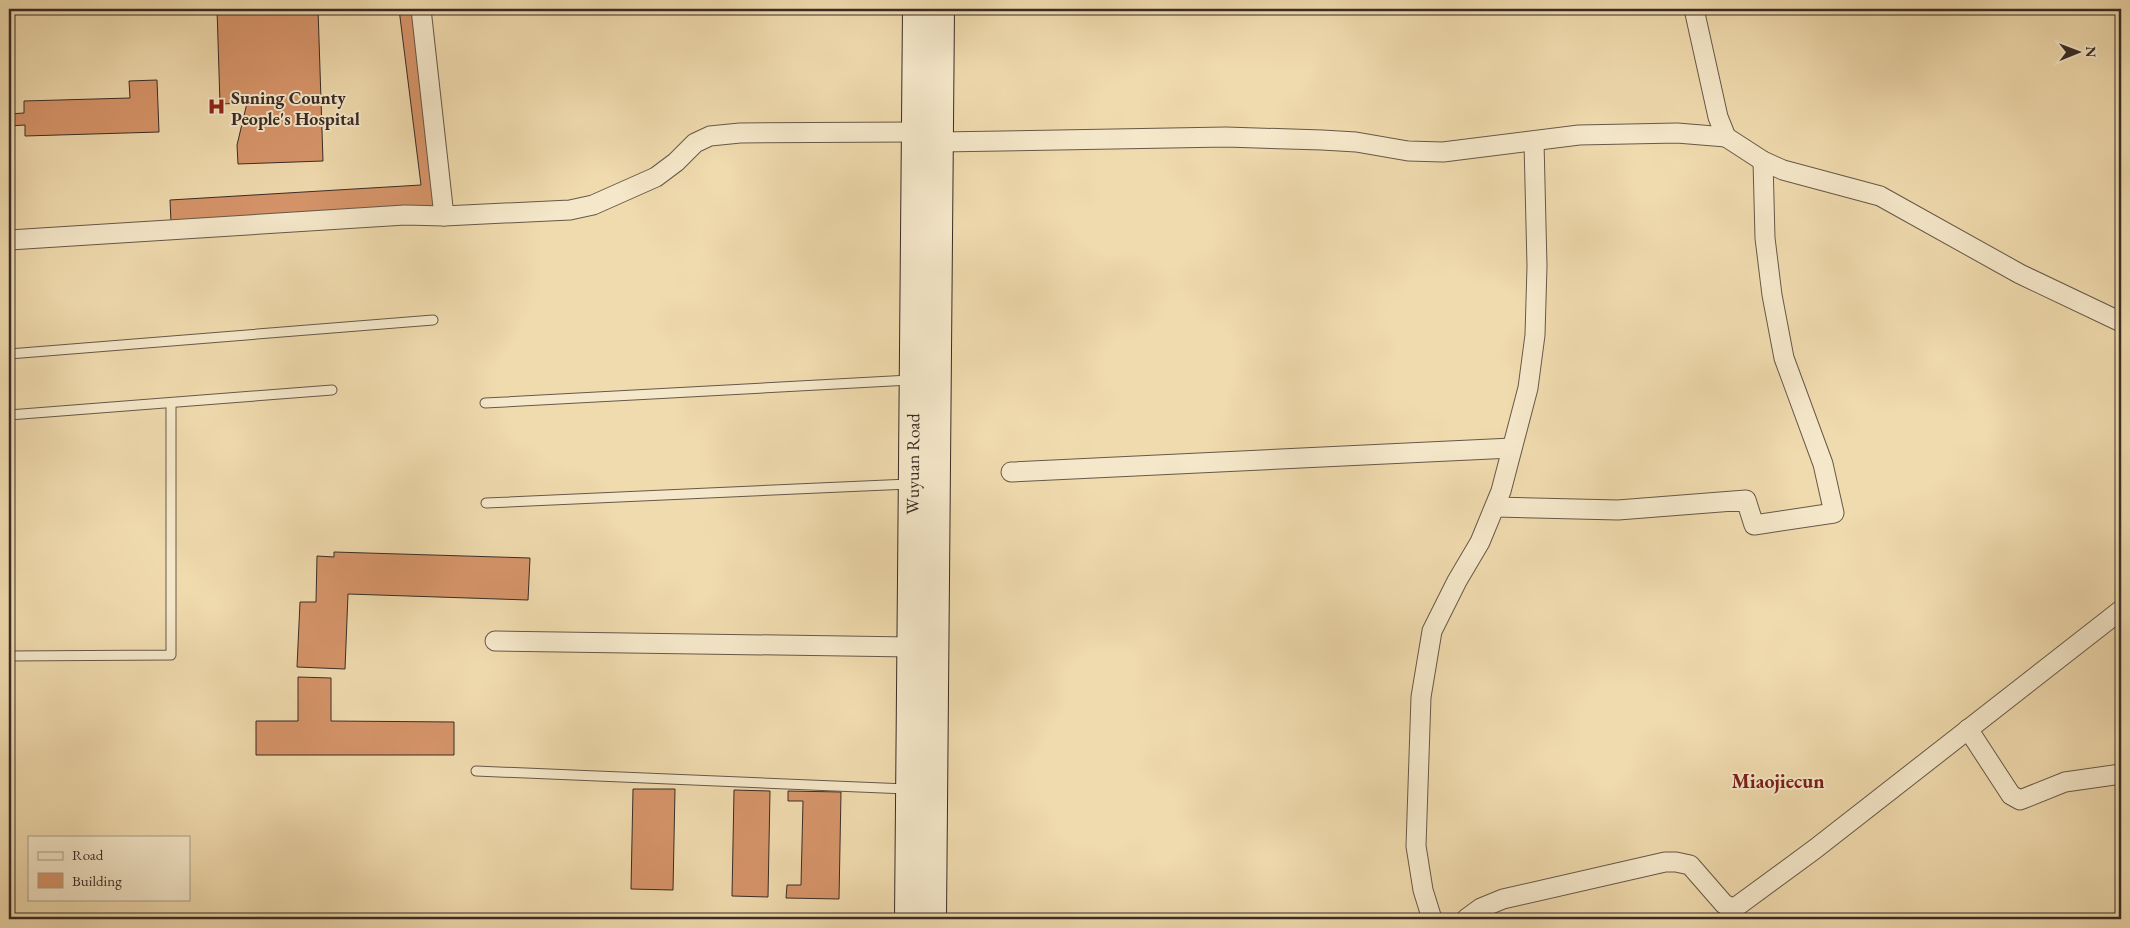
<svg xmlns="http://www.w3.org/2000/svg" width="2130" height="928" font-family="'EB Garamond',serif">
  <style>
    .building { fill: #d7956a; stroke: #392c26 }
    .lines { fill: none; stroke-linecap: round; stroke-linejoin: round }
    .lane-casing { stroke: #675848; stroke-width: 11 }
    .street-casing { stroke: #675848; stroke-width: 21 }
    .secondary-casing { stroke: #392c26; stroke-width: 28 }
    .lane { stroke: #f5e8ca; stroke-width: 9 }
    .street { stroke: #f5e8ca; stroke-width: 19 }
    .secondary { stroke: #f5e8ca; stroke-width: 26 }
    .labels { text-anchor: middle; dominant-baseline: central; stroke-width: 4; stroke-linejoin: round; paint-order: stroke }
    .poi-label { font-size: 18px; font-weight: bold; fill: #392c26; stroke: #f5e8ca; text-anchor: start }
    .street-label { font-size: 18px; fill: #392c26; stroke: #f5e8ca }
    .quarter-label { font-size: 20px; font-weight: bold; fill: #7a1f14; stroke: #f5e8ca }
  </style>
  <rect width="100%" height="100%" fill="#f0dbae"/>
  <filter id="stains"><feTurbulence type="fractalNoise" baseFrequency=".004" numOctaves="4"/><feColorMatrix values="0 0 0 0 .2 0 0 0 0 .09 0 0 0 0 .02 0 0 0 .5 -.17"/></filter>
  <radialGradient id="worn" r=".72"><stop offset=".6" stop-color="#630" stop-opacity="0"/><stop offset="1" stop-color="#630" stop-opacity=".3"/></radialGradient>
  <g class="building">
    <path d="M 217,9 L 318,9 L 323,161 L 238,164 L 237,145 L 247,103 L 220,104 Z"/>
    <path d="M 399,9 L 414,9 L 438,206 L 171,222 L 170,200 L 421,185 Z"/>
    <path d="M 157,80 L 159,132 L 25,136 L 25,125 L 9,126 L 9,114 L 24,113 L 24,101 L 130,98 L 129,81 Z"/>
    <path d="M 334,552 L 530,558 L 528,600 L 348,594 L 345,669 L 297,667 L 300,602 L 316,602 L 317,556 L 334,557 Z"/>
    <path d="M 298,677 L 331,678 L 331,721 L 454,722 L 454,755 L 256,755 L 256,721 L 298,721 Z"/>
    <path d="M 633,789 L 675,789 L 673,890 L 631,889 Z"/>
    <path d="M 734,790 L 770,791 L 768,897 L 732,896 Z"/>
    <path d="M 788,791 L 841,792 L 839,899 L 786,898 L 787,885 L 801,885 L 803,801 L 788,801 Z"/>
  </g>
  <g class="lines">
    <defs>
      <g id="lane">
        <path d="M 9,354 L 433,320"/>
        <path d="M 485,403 L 910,380"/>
        <path d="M 9,415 L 332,390"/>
        <path d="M 486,503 L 909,484"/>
        <path d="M 9,656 L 171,655 L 171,403"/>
        <path d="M 476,771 L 907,789"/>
      </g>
      <g id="street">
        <path d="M 421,9 L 444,216"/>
        <path d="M 1694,9 L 1718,117 L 1726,137 L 1763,161 L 1783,170 L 1880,196 L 2020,274 L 2121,322"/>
        <path d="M 940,142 L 1226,137 L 1322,140 L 1356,142 L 1408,151 L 1443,152 L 1579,135 L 1677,133 L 1726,137"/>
        <path d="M 9,240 L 405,215 L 444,216 L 570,210 L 593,205 L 656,177 L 676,162 L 695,143 L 710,136 L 740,133 L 915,132"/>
        <path d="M 1011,472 L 1512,448"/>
        <path d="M 1495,507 L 1618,510 L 1746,500 L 1754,525 L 1834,513 L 1823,464 L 1784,358 L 1772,295 L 1765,238 L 1763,161"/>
        <path d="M 495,641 L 911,647"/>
        <path d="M 1968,729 L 2011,795 L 2020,800 L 2065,782 L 2121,774"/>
        <path d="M 1432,919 L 1423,890 L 1416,846 L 1421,697 L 1432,631 L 1457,581 L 1480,542 L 1501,491 L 1528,388 L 1535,335 L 1537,266 L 1534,142"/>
        <path d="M 1466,919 L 1481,908 L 1503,899 L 1665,862 L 1676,862 L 1690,865 L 1724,904 L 1730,907 L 1736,907 L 1815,849 L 2121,610"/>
      </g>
      <g id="secondary">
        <path id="s1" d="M 908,919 L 916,9"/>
        <path d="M 933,919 L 941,9"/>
      </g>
    </defs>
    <use href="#lane" class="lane-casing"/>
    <use href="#street" class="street-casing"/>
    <use href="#secondary" class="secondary-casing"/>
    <use href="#lane" class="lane"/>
    <use href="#street" class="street"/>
    <use href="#secondary" class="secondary"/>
  </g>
  <defs>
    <symbol id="hospital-bare" viewBox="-9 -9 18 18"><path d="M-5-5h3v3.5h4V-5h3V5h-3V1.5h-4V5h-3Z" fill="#8f2418" stroke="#f5e8ca" stroke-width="2.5" paint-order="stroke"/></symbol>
  </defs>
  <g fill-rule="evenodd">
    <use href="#hospital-bare" x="204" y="94" width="25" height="25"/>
  </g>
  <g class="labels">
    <g class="poi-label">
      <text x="231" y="97">Suning County<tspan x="231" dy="21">People's Hospital</tspan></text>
    </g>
    <g class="street-label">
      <text stroke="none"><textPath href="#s1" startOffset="455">Wuyuan Road</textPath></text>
    </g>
    <g class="quarter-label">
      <text x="1778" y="781">Miaojiecun</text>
    </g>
  </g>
  <rect width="2130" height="928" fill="none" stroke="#f0dbae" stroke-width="30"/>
  <rect x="10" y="10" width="2110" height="908" fill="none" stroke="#392c26" stroke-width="2.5"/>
  <rect x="15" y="15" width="2100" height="898" fill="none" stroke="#392c26"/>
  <rect x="28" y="836" width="162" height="65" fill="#f5e8ca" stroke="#aa9d88"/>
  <rect x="38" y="852" width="25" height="8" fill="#f5e8ca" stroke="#aa9d88"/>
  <text x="72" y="860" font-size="15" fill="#392c26">Road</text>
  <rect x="38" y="873" width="25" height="15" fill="#d7956a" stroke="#aa9d88"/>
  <text x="72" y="886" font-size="15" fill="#392c26">Building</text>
  <g transform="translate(2078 52) rotate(89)" stroke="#f5e8ca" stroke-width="4" paint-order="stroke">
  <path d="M0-4L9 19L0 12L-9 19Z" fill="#392c26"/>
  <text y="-8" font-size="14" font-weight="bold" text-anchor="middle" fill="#392c26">N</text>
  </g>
  <rect width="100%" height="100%" filter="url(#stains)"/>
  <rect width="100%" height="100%" fill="url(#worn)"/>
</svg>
